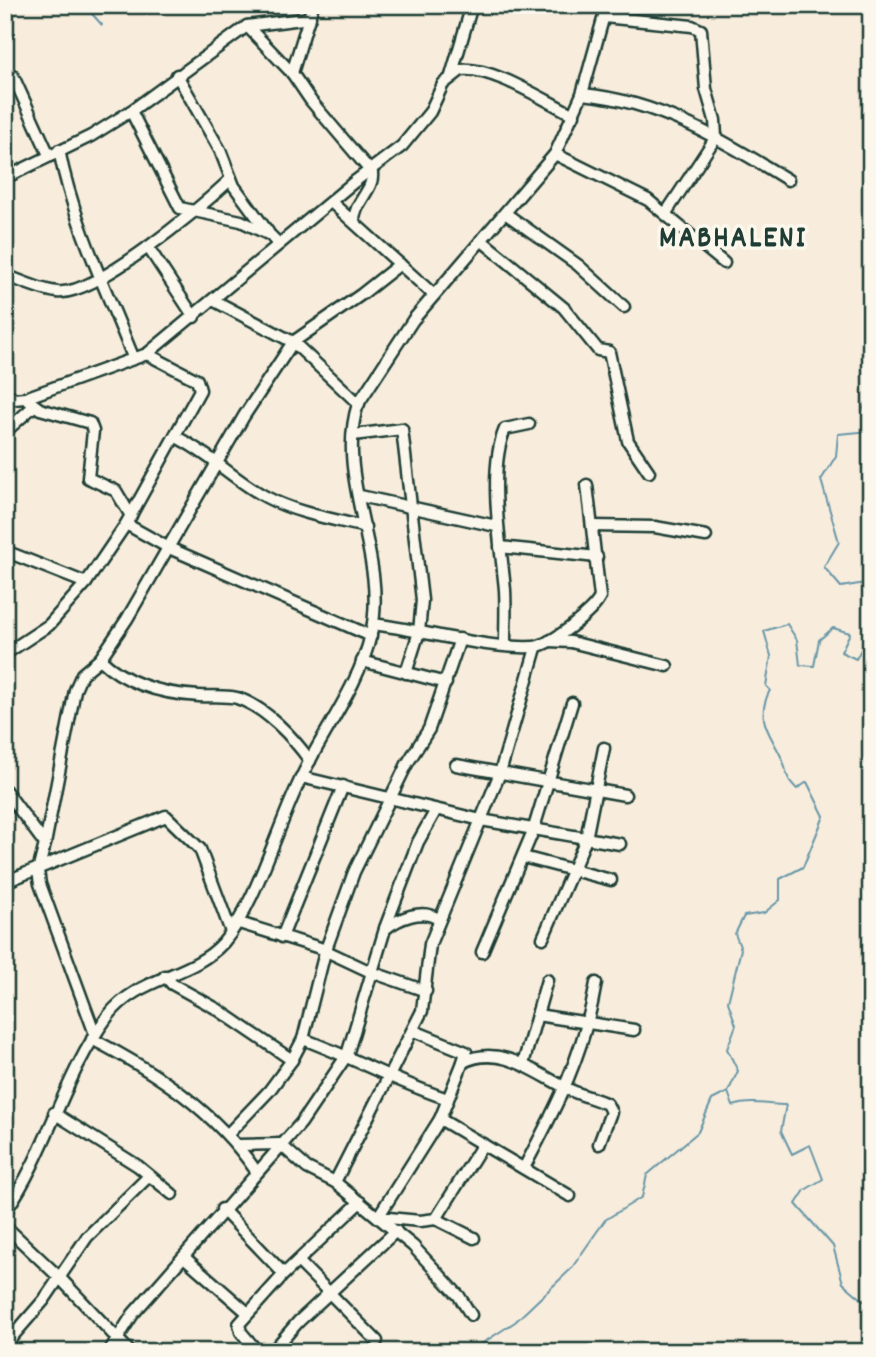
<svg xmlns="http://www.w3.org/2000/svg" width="876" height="1357" font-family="Dekko,sans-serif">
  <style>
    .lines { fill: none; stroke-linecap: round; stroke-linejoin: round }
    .stream { stroke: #6796a8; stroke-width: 2 }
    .minor-casing { stroke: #1f3d34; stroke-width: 15 }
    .minor { stroke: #fbf7ec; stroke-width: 10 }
    .labels { text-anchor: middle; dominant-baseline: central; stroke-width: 7; stroke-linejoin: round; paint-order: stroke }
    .district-label { font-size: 30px; font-weight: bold; letter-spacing: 2px; fill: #1f3d34; stroke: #fbf7ec }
  </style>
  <rect width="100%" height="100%" fill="#f8eddc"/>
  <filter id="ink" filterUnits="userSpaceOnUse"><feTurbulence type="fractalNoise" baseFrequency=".0143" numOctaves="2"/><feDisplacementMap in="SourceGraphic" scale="14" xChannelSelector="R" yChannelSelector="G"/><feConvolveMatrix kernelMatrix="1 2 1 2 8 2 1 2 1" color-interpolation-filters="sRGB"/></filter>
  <g filter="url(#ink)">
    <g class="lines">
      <g class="stream">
        <path d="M 70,5 L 72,12 L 85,6 L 102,25"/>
        <path d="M 871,392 L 864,408 L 871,425"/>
        <path d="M 871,431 L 838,434 L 836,456 L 821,480 L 839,542 L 824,567 L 841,587 L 871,582"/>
        <path d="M 871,631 L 856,659 L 841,652 L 850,633 L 833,628 L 819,640 L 814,666 L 800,665 L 797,640 L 787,624 L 764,631 L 771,656 L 766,686 L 770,690 C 754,721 771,733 783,761 C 788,775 785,777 797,789 L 807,782 L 824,816 L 803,867 L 780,879 L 780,900 L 764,913 L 744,916 L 735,934 L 741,949 L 728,1002 L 736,1025 L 727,1049 L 738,1071 L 728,1092 L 733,1106 C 751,1100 767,1105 786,1105 L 781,1131 L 792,1154 L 810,1145 L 823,1179 L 805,1190 L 796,1204 L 833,1246 L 843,1283 L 864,1301 L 871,1299"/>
        <path d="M 469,1352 L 515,1322 L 571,1269 L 605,1220 L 642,1197 L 647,1175 L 698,1132 L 712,1100 L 728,1092"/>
      </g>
      <defs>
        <g id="minor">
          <path d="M 313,5 L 292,73 L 311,101 L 372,173 C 374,190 354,202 354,221"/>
          <path d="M 604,17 L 692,26 L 701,30 L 706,89 L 715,120 L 716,137 L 666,213"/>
          <path d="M 247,26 L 292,73"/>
          <path d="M 177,75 L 220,150 L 234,186 L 268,232"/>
          <path d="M 13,76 L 49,155"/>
          <path d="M 451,76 L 472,5"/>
          <path d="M 582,94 C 659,101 723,140 788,180"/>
          <path d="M 131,111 L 180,208 L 241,221 L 270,235 L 279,244"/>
          <path d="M 59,150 C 73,222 106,289 133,357"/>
          <path d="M 555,154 L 648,200 L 724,263"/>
          <path d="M 5,178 L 91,136 L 131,111 L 247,26 L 310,18"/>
          <path d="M 331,202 L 434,295"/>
          <path d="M 505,213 L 578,265 L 624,307"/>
          <path d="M 481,240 L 564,308 L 598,350 L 609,352 L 628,441 L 649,472"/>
          <path d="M 148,247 L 194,317"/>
          <path d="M 5,275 C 21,281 40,290 57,292 C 95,297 202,206 231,179"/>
          <path d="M 213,300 L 293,342 L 359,404"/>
          <path d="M 5,392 L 14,399 L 25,398 L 147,354 L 354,182 L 402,146 L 430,112 L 443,84 L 461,70 C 492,66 545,101 574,115"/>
          <path d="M 25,398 L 40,409 L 90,423 L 93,431 L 88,478 L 116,491 L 131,516"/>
          <path d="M 5,432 L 34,406"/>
          <path d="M 353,435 L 402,429 L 422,600 L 419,632 L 406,673"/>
          <path d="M 176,437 C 209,453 234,480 266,497 C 296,513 332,519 365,527"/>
          <path d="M 360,496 L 496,526"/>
          <path d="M 126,524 L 169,548 L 371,636"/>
          <path d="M 592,526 L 655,527 L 706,536"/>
          <path d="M 500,547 L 597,557"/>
          <path d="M 5,551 L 86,583"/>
          <path d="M 373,624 C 423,630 483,649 533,647 C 548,647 594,612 600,597 L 587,485"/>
          <path d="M 549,641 L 571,642 L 667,666"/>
          <path d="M 505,644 C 505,626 506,608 505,590 C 501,545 487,471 505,429 L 529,424"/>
          <path d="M 5,654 L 49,625 L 86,583 L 126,524 L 200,390 L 197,380 L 147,354"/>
          <path d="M 100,659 C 126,684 163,694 199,696 C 212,697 224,695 237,698 C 265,707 293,737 310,761"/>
          <path d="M 362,661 L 446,683"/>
          <path d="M 456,765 L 625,795"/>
          <path d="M 301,777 L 481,820 L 620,844"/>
          <path d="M 5,790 L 45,844 L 38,871 L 40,884 L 95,1034"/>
          <path d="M 45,844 L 75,690 L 82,674 L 100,659 L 127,619 L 244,416 L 293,342 L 362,294 L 400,264"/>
          <path d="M 523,857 L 611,880"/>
          <path d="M 5,882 L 166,816 L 200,849 L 231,932"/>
          <path d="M 236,922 L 320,948 L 371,972 L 426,991"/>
          <path d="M 385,928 L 418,842 L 436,810"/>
          <path d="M 282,937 L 343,786"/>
          <path d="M 543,938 L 586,839 L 604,748"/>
          <path d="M 482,952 L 533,831 L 572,703"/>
          <path d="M 165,976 L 172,984 L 217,1009 L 292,1060"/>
          <path d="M 537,1015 L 634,1030"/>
          <path d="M 414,1031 L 466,1052 L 463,1062 C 500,1044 533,1071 566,1088 C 579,1095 594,1098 607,1104 L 611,1112 L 599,1144"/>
          <path d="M 92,1039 C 156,1072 215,1111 256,1171"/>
          <path d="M 303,1039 C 352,1057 398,1083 448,1099"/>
          <path d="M 463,1062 L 440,1119 L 378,1217 L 420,1221 L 436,1219 L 474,1238"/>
          <path d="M 523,1064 L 547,980"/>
          <path d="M 54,1113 L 138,1166 L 172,1194"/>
          <path d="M 440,1119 L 570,1196"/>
          <path d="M 228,1134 L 269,1091 L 292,1060 L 303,1039 L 325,952 L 354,872 L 407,764 L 429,729 L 460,639"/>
          <path d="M 238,1145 L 280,1144 L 307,1168 L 335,1182 L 413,1246 L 459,1296 L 471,1315"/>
          <path d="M 524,1168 C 557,1106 584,1054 596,983"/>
          <path d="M 335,1182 L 422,1011 L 430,944 L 500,773 L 536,648"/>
          <path d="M 222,1209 L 284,1274"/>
          <path d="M 5,1212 C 48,1151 63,1076 108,1016 C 138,976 191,978 223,943 C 256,905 278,824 302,776 C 324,730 360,684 371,634 C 389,557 334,479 358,404 L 413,320 L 555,154 L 582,94 L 607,5"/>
          <path d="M 436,1219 L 483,1144"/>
          <path d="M 5,1226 L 60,1278 L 130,1352"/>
          <path d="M 184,1257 L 248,1313"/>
          <path d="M 298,1261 L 377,1341"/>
          <path d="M 5,1345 L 44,1300 L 87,1237 L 149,1176"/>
          <path d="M 109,1352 L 133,1314 L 301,1123 L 347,1055 L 385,929 C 399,918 423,908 438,919"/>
          <path d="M 258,1352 L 241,1332 L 239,1324 L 284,1274 L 360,1202"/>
          <path d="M 272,1352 L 298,1322 L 396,1231"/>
        </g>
      </defs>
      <use href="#minor" class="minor-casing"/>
      <use href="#minor" class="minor"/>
    </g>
  </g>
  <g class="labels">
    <g class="district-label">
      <text x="733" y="240">MABHALENI</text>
    </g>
  </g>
  <rect width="876" height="1357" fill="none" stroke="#fbf7ec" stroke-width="28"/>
  <rect x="14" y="14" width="848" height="1329" fill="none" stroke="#1f3d34" stroke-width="2.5" filter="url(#ink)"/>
</svg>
